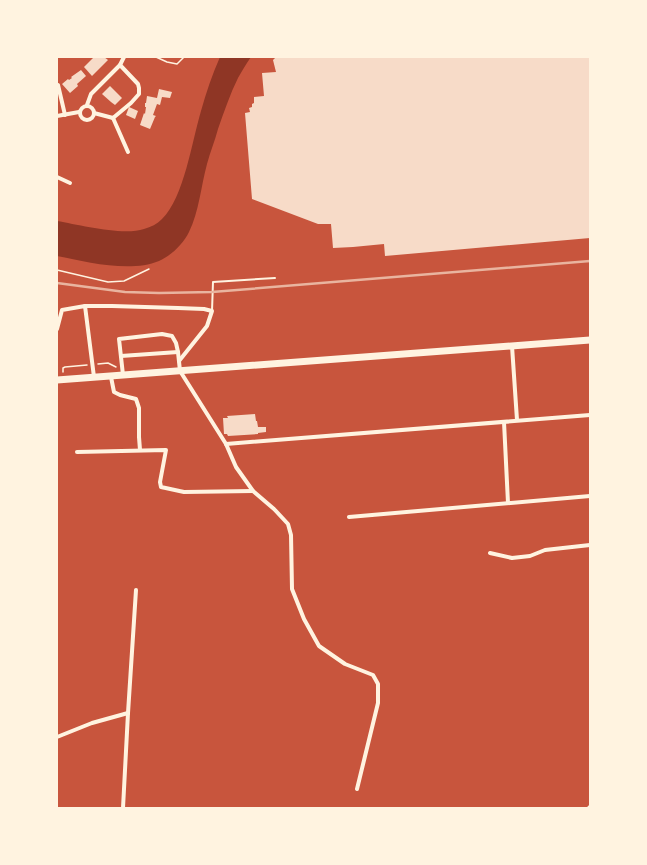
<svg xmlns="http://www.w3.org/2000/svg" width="647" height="865" font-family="Lora,serif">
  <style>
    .water { fill: #8f3625 }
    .building { fill: #f7dbc8 }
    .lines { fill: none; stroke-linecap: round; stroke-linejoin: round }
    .path { stroke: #fff3e0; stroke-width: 1.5 }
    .service { stroke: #fff3e0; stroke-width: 2 }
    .minor { stroke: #fff3e0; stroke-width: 4 }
    .trunk { stroke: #fff3e0; stroke-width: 7 }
    .rail { stroke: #e9b49f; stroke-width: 2.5 }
  </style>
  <rect width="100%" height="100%" fill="#c8553d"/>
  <path class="water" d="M 220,57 L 251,57 C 246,64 242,71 238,78 C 230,94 224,112 218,129 C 215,141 210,152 207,164 C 201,186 199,212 189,232 C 183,244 172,255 159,261 C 130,273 87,262 57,256 L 57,221 C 80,225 123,236 144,229 C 151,227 157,224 162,219 C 184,198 192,141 201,111 C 206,93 212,75 220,57 Z"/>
  <g class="building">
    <path d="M 94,57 L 104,57 L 108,60 L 92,76 L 84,67 Z"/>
    <path d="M 276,57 L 590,57 L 590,238 L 385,256 L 384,244 L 353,247 L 333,248 L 331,224 L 318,224 L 252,199 L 245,113 L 250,112 L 249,108 L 252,107 L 252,104 L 254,103 L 254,97 L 264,96 L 262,73 L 276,72 L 273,60 Z"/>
    <path d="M 81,70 L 86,76 L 77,84 L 78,86 L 70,93 L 62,84 L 68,79 L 69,80 L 72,78 L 71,77 Z"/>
    <path d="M 110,86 L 122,98 L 115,105 L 111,102 L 102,94 Z"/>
    <path d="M 159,89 L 172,92 L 170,98 L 162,97 L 160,105 L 157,104 L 153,115 L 156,116 L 155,117 L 150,129 L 140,125 L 144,113 L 145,114 L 146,107 L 145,107 L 145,103 L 146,103 L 147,96 L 157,98 Z"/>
    <path d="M 129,107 L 138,111 L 135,119 L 126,115 Z"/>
    <path d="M 255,414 L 256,421 L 257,421 L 258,427 L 266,427 L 266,432 L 258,433 L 258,434 L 228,436 L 227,434 L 224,434 L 223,418 L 228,418 L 227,416 Z"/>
  </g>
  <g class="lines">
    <g class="path">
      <path d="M 156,57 L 167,62 L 177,64 L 184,57"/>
      <path d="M 57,270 L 108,282 L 124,281 L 149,269"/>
      <path d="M 98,364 L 108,363 L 116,367"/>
      <path d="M 63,372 L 63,368 L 65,367 L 87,365"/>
    </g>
    <path class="service" d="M 212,311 L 213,282 L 275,278"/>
    <g class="minor">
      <path d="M 58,85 L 65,115"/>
      <path d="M 87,105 L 91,94 L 120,65 L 124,57"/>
      <circle cx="87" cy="113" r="7"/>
      <path d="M 94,113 L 113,118 L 131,103 L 139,94 L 139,88 L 138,84 L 120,65"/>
      <path d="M 57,116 L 79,112"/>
      <path d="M 113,118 L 128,152"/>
      <path d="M 57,177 L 70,183"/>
      <path d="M 85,306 L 112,306 L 178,308 L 204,309 L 212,311 L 207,326 L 179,361"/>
      <path d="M 57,329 L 62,310 L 85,306 L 94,377"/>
      <path d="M 512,346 L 517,420"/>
      <path d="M 121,356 L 178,352"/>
      <path d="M 123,375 L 119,339 L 162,334 L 172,336 L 176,343 L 178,352 L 180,371 L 226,444 L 236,467 L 253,491 L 274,509 L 288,524 L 291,535 L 292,589 L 304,619 L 319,646 L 345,664 L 373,675 L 378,684 L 378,703 L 357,789"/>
      <path d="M 111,377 L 114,392 L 120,395 L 136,399 L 139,408 L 139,437 L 140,450"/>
      <path d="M 504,422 L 508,503"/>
      <path d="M 226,444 L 590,415"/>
      <path d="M 77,452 L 166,450 L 160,482 L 161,487 L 184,492 L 253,491"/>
      <path d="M 349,517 L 590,496"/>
      <path d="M 490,553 L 512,558 L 530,556 L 545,550 L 590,545"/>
      <path d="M 128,713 L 136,590"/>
      <path d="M 57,737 L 92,723 L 128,713 L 123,808"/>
      <path d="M 589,808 L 590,807"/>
    </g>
    <path class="trunk" d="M 57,380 L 590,340"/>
    <path class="rail" d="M 57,283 L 125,292 L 159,293 L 212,292 L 590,261"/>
  </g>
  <rect width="647" height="865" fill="none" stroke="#fff3e0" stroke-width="116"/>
</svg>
